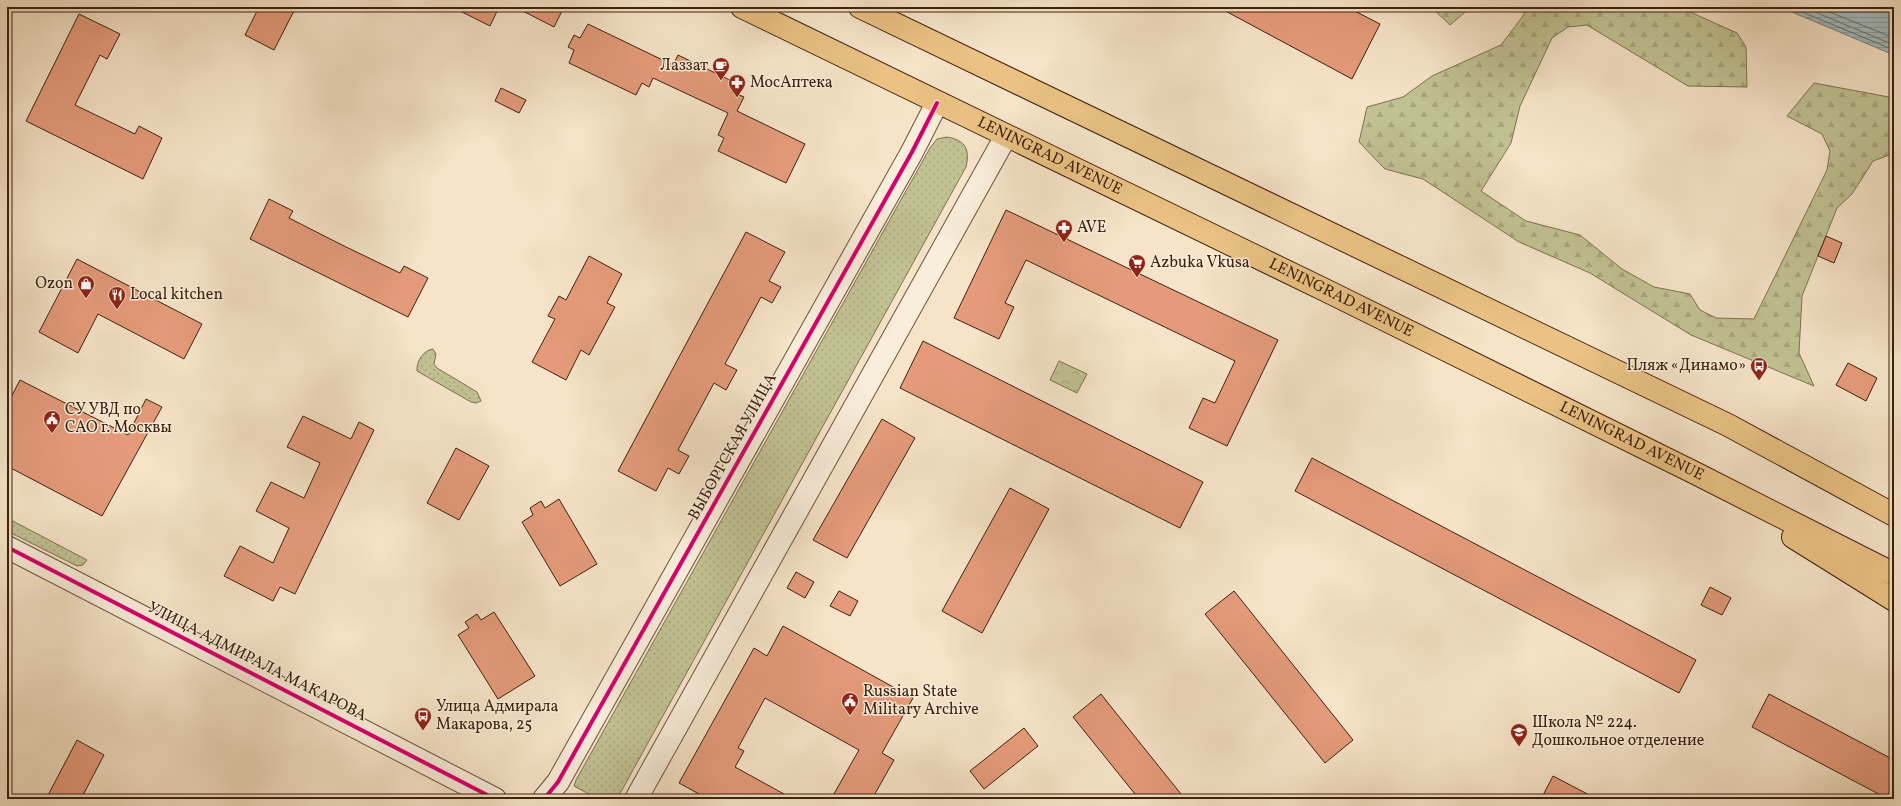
<svg xmlns="http://www.w3.org/2000/svg" width="1901" height="806" font-family="Vollkorn,serif">
  <style>
    .grass { fill: url(#grass-dots); stroke: #7f7250 }
    .forest { fill: url(#forest-firs); stroke: #7f7250 }
    .park { fill: url(#park-crowns); stroke: #7f7250 }
    .water { fill: url(#water-rules); stroke: #7a7e79 }
    .lines { fill: none; stroke-linecap: round; stroke-linejoin: round }
    .shore { stroke: #706e68; stroke-width: 1 }
    .building { fill: #e59b7b; stroke: #3d210e }
    .minor-casing { stroke: #6b523c; stroke-width: 24 }
    .major-casing { stroke: #3d210e; stroke-width: 24 }
    .minor { stroke: #f9eddb; stroke-width: 22 }
    .major { stroke: #ebc284; stroke-width: 22 }
    .cycleway-casing { stroke: #f9eddb; stroke-width: 6 }
    .cycleway { stroke: #d6006c; stroke-width: 4 }
    .labels { text-anchor: middle; dominant-baseline: central; stroke-width: 3; stroke-linejoin: round; paint-order: stroke }
    .poi-label { font-size: 16px; fill: #3d210e; stroke: #f9eddb; text-anchor: start }
    .street-label { font-size: 16px; fill: #3d210e; stroke: #f9eddb }
  </style>
  <defs>
    <pattern id="grass-dots" width="8" height="8" patternUnits="userSpaceOnUse"><rect width="8" height="8" fill="#c1c293"/><path d="M2 2h.1M6 6h.1" fill="none" stroke="#a7a67e" stroke-width="1.8" stroke-linecap="round"/></pattern>
    <pattern id="forest-firs" width="22" height="20" patternUnits="userSpaceOnUse"><rect width="22" height="20" fill="#c1c293"/><path d="M5 1l3.5 6h-7zM16 11l3.5 6h-7z" fill="#a7a67e"/></pattern>
    <pattern id="park-crowns" width="20" height="18" patternUnits="userSpaceOnUse"><rect width="20" height="18" fill="#c1c293"/><path d="M2 6a3 3 0 1 1 6 0M12 15a3 3 0 1 1 6 0" fill="none" stroke="#a7a67e"/></pattern>
    <pattern id="water-rules" width="6" height="5" patternUnits="userSpaceOnUse"><rect width="6" height="5" fill="#a2bcc1"/><path d="M0 2.5h6" fill="none" stroke="#8ca1a5"/></pattern>
  </defs>
  <rect width="100%" height="100%" fill="#f6e4c8"/>
  <filter id="stains"><feTurbulence type="fractalNoise" baseFrequency=".005" numOctaves="4"/><feColorMatrix values="0 0 0 0 .2 0 0 0 0 .09 0 0 0 0 .02 0 0 0 .5 -.17"/></filter>
  <radialGradient id="worn" r=".72"><stop offset=".6" stop-color="#630" stop-opacity="0"/><stop offset="1" stop-color="#630" stop-opacity=".3"/></radialGradient>
  <g class="grass">
    <path d="M 947,137 C 966,140 970,150 966,167 L 617,799 L 598,799 L 574,786 L 576,780 L 930,148 L 937,139 Z"/>
    <path d="M 433,349 L 436,354 L 434,364 L 437,368 L 477,392 L 481,401 L 476,403 L 471,402 L 417,371 C 416,361 424,350 433,349 Z"/>
    <path d="M 7,518 L 87,560 L 83,565 L 77,566 L 7,531 Z"/>
  </g>
  <g class="forest">
    <path d="M 1431,7 L 1471,7 L 1450,25 Z"/>
    <path d="M 1527,7 L 1679,7 L 1737,33 L 1746,47 L 1747,87 L 1688,86 L 1587,25 L 1568,27 L 1552,38 L 1520,106 L 1511,143 L 1481,191 L 1526,221 L 1580,235 L 1622,269 L 1654,287 L 1690,294 L 1700,310 L 1716,318 L 1754,319 L 1827,170 L 1830,151 L 1822,134 L 1787,116 L 1814,83 L 1894,98 L 1894,155 L 1892,154 L 1873,161 L 1852,194 L 1837,208 L 1802,296 L 1799,353 L 1814,386 L 1691,335 L 1590,273 L 1519,242 L 1423,179 L 1385,169 L 1359,142 L 1367,107 L 1403,97 L 1432,76 L 1501,45 L 1523,16 Z"/>
  </g>
  <path class="park" d="M 1059,361 L 1087,374 L 1077,393 L 1050,380 Z"/>
  <path class="water" d="M 1780,7 L 1894,7 L 1894,55 Z"/>
  <g class="lines">
    <g class="shore">
      <path d="M 1790,7 L 1894,50"/>
      <path d="M 1803,7 L 1894,45"/>
      <path d="M 1817,7 L 1894,38"/>
    </g>
  </g>
  <g class="building">
    <path d="M 259,7 L 296,7 L 274,50 L 245,35 Z"/>
    <path d="M 452,7 L 499,7 L 490,26 Z"/>
    <path d="M 515,7 L 564,7 L 554,27 Z"/>
    <path d="M 1218,7 L 1347,7 L 1380,24 L 1352,79 Z"/>
    <path d="M 79,14 L 120,34 L 107,59 L 100,55 L 75,105 L 135,134 L 139,126 L 162,138 L 143,179 L 26,121 Z"/>
    <path d="M 588,24 L 673,65 L 678,55 L 736,83 L 732,92 L 744,97 L 737,111 L 805,144 L 786,183 L 718,151 L 724,138 L 718,135 L 728,113 L 653,78 L 649,87 L 642,83 L 636,95 L 569,63 L 574,50 L 568,47 L 574,35 L 580,38 Z"/>
    <path d="M 501,88 L 526,100 L 519,113 L 495,101 Z"/>
    <path d="M 269,199 L 293,211 L 289,218 L 342,245 L 400,273 L 404,266 L 428,278 L 408,317 L 250,239 Z"/>
    <path d="M 1006,210 L 1278,340 L 1227,446 L 1189,428 L 1203,398 L 1215,403 L 1235,361 L 1026,260 L 1005,303 L 1014,307 L 999,339 L 954,318 Z"/>
    <path d="M 746,232 L 785,252 L 769,281 L 781,287 L 772,303 L 761,297 L 725,364 L 737,370 L 726,390 L 714,383 L 678,450 L 689,456 L 679,474 L 668,468 L 656,491 L 618,471 Z"/>
    <path d="M 1826,236 L 1842,243 L 1834,263 L 1818,256 Z"/>
    <path d="M 589,256 L 622,274 L 607,303 L 615,307 L 589,355 L 581,350 L 566,380 L 532,362 L 555,319 L 548,316 L 559,296 L 566,300 Z"/>
    <path d="M 77,259 L 202,324 L 184,359 L 98,314 L 78,353 L 39,332 Z"/>
    <path d="M 923,341 L 1203,482 L 1180,528 L 900,388 Z"/>
    <path d="M 1848,363 L 1877,378 L 1866,401 L 1836,385 Z"/>
    <path d="M 20,380 L 128,435 L 146,399 L 162,407 L 102,516 L 7,466 L 7,405 Z"/>
    <path d="M 303,416 L 351,439 L 359,422 L 374,430 L 295,594 L 280,587 L 273,601 L 224,576 L 240,546 L 273,563 L 289,528 L 256,511 L 271,482 L 304,498 L 320,463 L 287,447 Z"/>
    <path d="M 882,419 L 915,438 L 847,558 L 813,540 Z"/>
    <path d="M 456,448 L 489,466 L 459,520 L 427,503 Z"/>
    <path d="M 1312,458 L 1696,660 L 1679,693 L 1295,491 Z"/>
    <path d="M 1010,488 L 1049,509 L 982,633 L 942,611 Z"/>
    <path d="M 559,499 L 597,564 L 560,586 L 522,522 L 533,515 L 530,508 L 541,501 L 545,508 Z"/>
    <path d="M 796,572 L 814,582 L 805,598 L 787,588 Z"/>
    <path d="M 1710,587 L 1731,598 L 1722,615 L 1701,605 Z"/>
    <path d="M 839,591 L 858,601 L 850,616 L 830,606 Z"/>
    <path d="M 1234,591 L 1353,740 L 1325,763 L 1205,614 Z"/>
    <path d="M 494,612 L 535,676 L 498,699 L 458,635 L 469,628 L 465,622 L 477,614 L 481,620 Z"/>
    <path d="M 783,626 L 913,698 L 882,753 L 894,760 L 872,799 L 831,799 L 859,750 L 765,698 L 738,748 L 744,751 L 735,767 L 793,799 L 708,799 L 679,783 L 754,648 L 767,656 Z"/>
    <path d="M 1101,694 L 1116,713 L 1185,799 L 1139,799 L 1073,717 Z"/>
    <path d="M 1769,694 L 1894,760 L 1894,799 L 1888,799 L 1752,727 Z"/>
    <path d="M 1024,728 L 1038,746 L 984,789 L 970,771 Z"/>
    <path d="M 77,740 L 104,755 L 81,799 L 46,799 Z"/>
    <path d="M 1553,776 L 1597,799 L 1541,799 Z"/>
  </g>
  <g class="lines">
    <defs>
      <g id="minor">
        <path d="M 7,547 L 495,799"/>
        <path d="M 544,799 L 558,782 L 912,152 L 937,103"/>
        <path d="M 636,799 L 1006,136"/>
      </g>
      <g id="major">
        <path id="s1" d="M 742,7 L 1331,293 L 1695,473 L 1894,574"/>
        <path d="M 860,7 L 1728,425 L 1894,515"/>
        <path d="M 1793,537 L 1894,600"/>
      </g>
    </defs>
    <use href="#minor" class="minor-casing"/>
    <use href="#major" class="major-casing"/>
    <use href="#minor" class="minor"/>
    <use href="#major" class="major"/>
    <defs>
      <g id="cycleway">
        <path d="M 7,547 L 495,799"/>
        <path d="M 544,799 L 558,782 L 912,152 L 937,103"/>
      </g>
    </defs>
    <use href="#cycleway" class="cycleway-casing"/>
    <use href="#cycleway" class="cycleway"/>
  </g>
  <defs>
    <symbol id="cafe-pin" viewBox="-11 -11 22 30"><path d="M0 17L-7.5 6A9.5 9.5 0 1 1 7.5 6Z" fill="#8f2418" stroke="#f9eddb"/><path d="M-5.5-4.5H6V0H3Q3 3.5 0 3.5H-2.5Q-5.5 3.5-5.5 0ZM3-3.2v2h1.7v-2ZM-6 4.5H4V6H-6Z" fill="#fff"/></symbol>
    <symbol id="pharmacy-pin" viewBox="-11 -11 22 30"><path d="M0 17L-7.5 6A9.5 9.5 0 1 1 7.5 6Z" fill="#8f2418" stroke="#f9eddb"/><path d="M-2-6h4v4h4v4h-4v4h-4v-4h-4v-4h4Z" fill="#fff"/></symbol>
    <symbol id="supermarket-pin" viewBox="-11 -11 22 30"><path d="M0 17L-7.5 6A9.5 9.5 0 1 1 7.5 6Z" fill="#8f2418" stroke="#f9eddb"/><path d="M-6-5.5h2.5l.6 2H6L4.5 2H-2.5L-4.4-4H-6ZM-1.5 3.2a1.3 1.3 0 1 0 .1 0ZM3 3.2a1.3 1.3 0 1 0 .1 0Z" fill="#fff"/></symbol>
    <symbol id="shop-pin" viewBox="-11 -11 22 30"><path d="M0 17L-7.5 6A9.5 9.5 0 1 1 7.5 6Z" fill="#8f2418" stroke="#f9eddb"/><path d="M-5-2.5h2.3a2.7 3.5 0 0 1 5.4 0H5L5.5 6h-11ZM-1.5-2.5h3a1.5 2.3 0 0 0-3 0Z" fill="#fff"/></symbol>
    <symbol id="restaurant-pin" viewBox="-11 -11 22 30"><path d="M0 17L-7.5 6A9.5 9.5 0 1 1 7.5 6Z" fill="#8f2418" stroke="#f9eddb"/><path d="M-5-6h1v4h1v-4h1v4h1v-4h1v5L-1.5 .5V6h-2V.5L-5-1ZM5-6V6H3V1.5H1.5Q1.5-4 5-6Z" fill="#fff"/></symbol>
    <symbol id="bus-pin" viewBox="-11 -11 22 30"><path d="M0 17L-7.5 6A9.5 9.5 0 1 1 7.5 6Z" fill="#8f2418" stroke="#f9eddb"/><path d="M-5-6H5V4H4V6H2V4H-2V6H-4V4H-5ZM-3.5-4V0h7V-4ZM-3.5 1.2v1.5H-2V1.2ZM2 1.2v1.5H3.5V1.2Z" fill="#fff"/></symbol>
    <symbol id="civic-pin" viewBox="-11 -11 22 30"><path d="M0 17L-7.5 6A9.5 9.5 0 1 1 7.5 6Z" fill="#8f2418" stroke="#f9eddb"/><path d="M-.6-6.5H3V-4.5H.6V-3L4-1V1h2V6H-6V1h2V-1L-.6-3ZM-1.2 2.5V6h2.4V2.5Z" fill="#fff"/></symbol>
    <symbol id="school-pin" viewBox="-11 -11 22 30"><path d="M0 17L-7.5 6A9.5 9.5 0 1 1 7.5 6Z" fill="#8f2418" stroke="#f9eddb"/><path d="M0-5L7-2L0 1L-7-2ZM-4 1L0 2.5L4 1V4Q0 6-4 4Z" fill="#fff"/></symbol>
  </defs>
  <g fill-rule="evenodd">
    <use href="#cafe-pin" x="711" y="56" width="20" height="27"/>
    <use href="#pharmacy-pin" x="727" y="73" width="20" height="27"/>
    <use href="#pharmacy-pin" x="1054" y="218" width="20" height="27"/>
    <use href="#supermarket-pin" x="1127" y="253" width="20" height="27"/>
    <use href="#shop-pin" x="76" y="274" width="20" height="27"/>
    <use href="#restaurant-pin" x="107" y="285" width="20" height="27"/>
    <use href="#bus-pin" x="1749" y="356" width="20" height="27"/>
    <use href="#civic-pin" x="42" y="409" width="20" height="27"/>
    <use href="#civic-pin" x="840" y="691" width="20" height="27"/>
    <use href="#bus-pin" x="413" y="706" width="20" height="27"/>
    <use href="#school-pin" x="1509" y="722" width="20" height="27"/>
  </g>
  <g class="labels">
    <g class="poi-label">
      <text x="708" y="66" text-anchor="end">Лаззат</text>
      <text x="750" y="83">МосАптека</text>
      <text x="1077" y="228">AVE</text>
      <text x="1150" y="263">Azbuka Vkusa</text>
      <text x="73" y="284" text-anchor="end">Ozon</text>
      <text x="130" y="295">Local kitchen</text>
      <text x="1746" y="366" text-anchor="end">Пляж «Динамо»</text>
      <text x="65" y="410">СУ УВД по<tspan x="65" dy="18">САО г. Москвы</tspan></text>
      <text x="863" y="692">Russian State<tspan x="863" dy="18">Military Archive</tspan></text>
      <text x="436" y="707">Улица Адмирала<tspan x="436" dy="18">Макарова, 25</tspan></text>
      <text x="1532" y="723">Школа № 224.<tspan x="1532" dy="18">Дошкольное отделение</tspan></text>
    </g>
    <g class="street-label">
      <text stroke="none"><textPath href="#s1" startOffset="342">LENINGRAD AVENUE</textPath></text>
      <text stroke="none"><textPath href="#s1" startOffset="666">LENINGRAD AVENUE</textPath></text>
      <text stroke="none"><textPath href="#s1" startOffset="990">LENINGRAD AVENUE</textPath></text>
      <text transform="translate(733 447) rotate(-61)">ВЫБОРГСКАЯ УЛИЦА</text>
      <text transform="translate(257 662) rotate(27)">УЛИЦА АДМИРАЛА МАКАРОВА</text>
    </g>
  </g>
  <rect width="1901" height="806" fill="none" stroke="#f6e4c8" stroke-width="24"/>
  <rect x="8" y="8" width="1885" height="790" fill="none" stroke="#3d210e" stroke-width="2"/>
  <rect x="12" y="12" width="1877" height="782" fill="none" stroke="#3d210e"/>
  <rect width="100%" height="100%" filter="url(#stains)"/>
  <rect width="100%" height="100%" fill="url(#worn)"/>
</svg>
